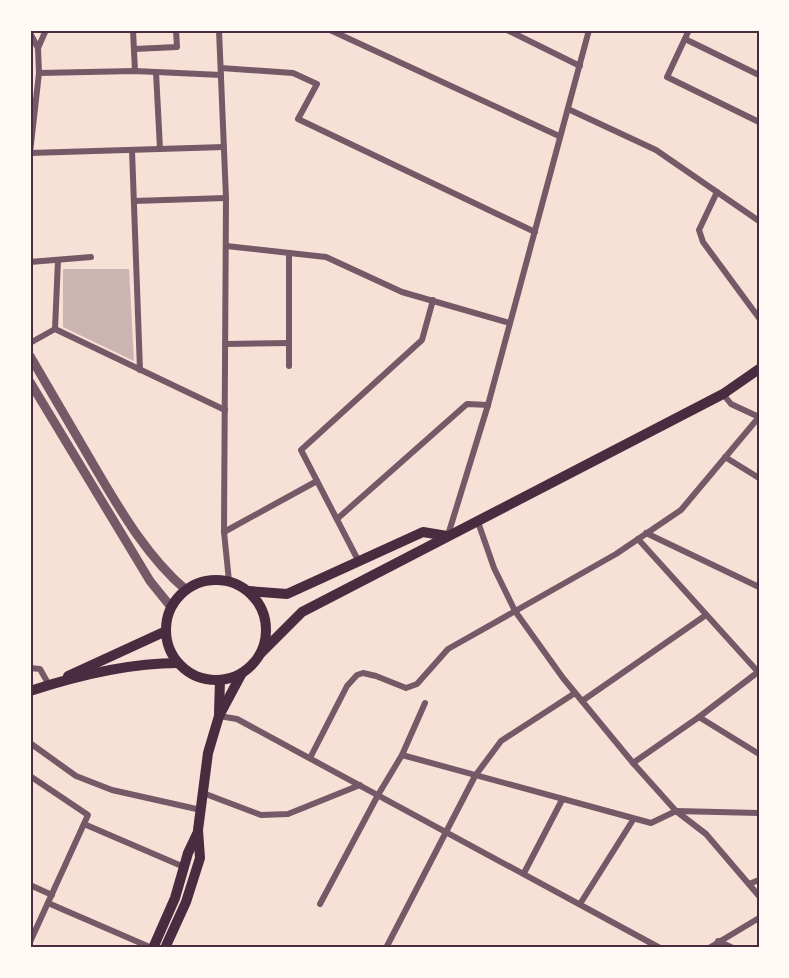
<svg xmlns="http://www.w3.org/2000/svg" width="789" height="978" font-family="'PT Sans Narrow',sans-serif">
  <style>
    .building { fill: #ccb4b1 }
    .lines { fill: none; stroke-linecap: round; stroke-linejoin: round }
    .minor { stroke: #755966; stroke-width: 6 }
    .tertiary { stroke: #755966; stroke-width: 9 }
    .secondary { stroke: #4a2c40; stroke-width: 10 }
    .primary { stroke: #4a2c40; stroke-width: 10 }
    .neatline { fill: none; stroke: #4a2c40; stroke-width: 2 }
  </style>
  <rect width="100%" height="100%" fill="#f7e1d7"/>
  <path class="building" d="M 63,269 L 129,269 L 134,361 L 63,327 Z"/>
  <g class="lines">
    <g class="minor">
      <path d="M 133,30 L 135,71"/>
      <path d="M 219,30 L 226,198 L 224,532 L 229,581"/>
      <path d="M 330,30 L 559,136"/>
      <path d="M 507,30 L 580,66"/>
      <path d="M 689,30 L 667,77 L 759,122"/>
      <path d="M 30,33 L 38,48 L 39,73 L 30,153"/>
      <path d="M 685,39 L 759,75"/>
      <path d="M 38,48 L 46,30"/>
      <path d="M 134,49 L 177,47 L 176,30"/>
      <path d="M 221,68 L 293,73 L 317,84 L 298,119 L 535,232"/>
      <path d="M 156,72 L 160,149"/>
      <path d="M 39,73 L 135,71 L 221,75"/>
      <path d="M 568,109 L 656,150 L 759,221"/>
      <path d="M 132,150 L 140,370"/>
      <path d="M 30,153 L 224,147"/>
      <path d="M 717,192 L 699,230 L 703,242 L 759,318"/>
      <path d="M 134,201 L 226,198"/>
      <path d="M 226,246 L 326,257 L 402,292 L 510,323"/>
      <path d="M 289,253 L 289,366"/>
      <path d="M 30,262 L 91,257"/>
      <path d="M 55,329 L 58,260"/>
      <path d="M 30,343 L 55,329 L 225,410"/>
      <path d="M 225,344 L 289,343"/>
      <path d="M 723,394 L 731,404 L 759,417"/>
      <path d="M 725,457 L 759,478"/>
      <path d="M 337,519 L 467,404 L 488,405"/>
      <path d="M 478,522 L 494,568 L 515,611 L 563,678 L 633,763 L 676,811 L 706,834 L 759,896"/>
      <path d="M 224,532 L 317,481"/>
      <path d="M 646,533 L 759,587"/>
      <path d="M 448,535 L 488,405 L 589,30"/>
      <path d="M 638,539 L 759,673"/>
      <path d="M 359,562 L 301,450 L 422,340 L 433,300"/>
      <path d="M 30,668 L 40,669 L 49,685"/>
      <path d="M 582,701 L 706,615"/>
      <path d="M 219,716 L 237,719 L 660,948"/>
      <path d="M 699,717 L 759,754"/>
      <path d="M 30,743 L 76,776 L 112,790 L 201,810"/>
      <path d="M 402,755 L 651,823 L 676,811 L 759,813"/>
      <path d="M 310,758 L 347,686 L 357,675 L 363,673 L 376,676 L 406,688 L 417,684 L 448,649 L 616,554 L 681,510 L 759,417"/>
      <path d="M 633,763 L 699,717 L 758,672"/>
      <path d="M 30,776 L 88,815 L 30,942"/>
      <path d="M 203,793 L 261,815 L 288,814 L 360,785"/>
      <path d="M 84,824 L 184,867"/>
      <path d="M 524,873 L 562,800"/>
      <path d="M 749,884 L 759,880"/>
      <path d="M 30,885 L 52,895"/>
      <path d="M 48,903 L 152,948"/>
      <path d="M 320,904 L 378,795 L 402,755 L 425,703"/>
      <path d="M 580,904 L 633,820"/>
      <path d="M 718,941 L 733,948"/>
      <path d="M 386,948 L 475,776 L 501,741 L 575,693"/>
      <path d="M 534,948 L 541,948"/>
      <path d="M 709,948 L 759,918"/>
    </g>
    <g class="tertiary">
      <path d="M 30,356 C 51,392 72,428 93,464 C 119,508 146,556 186,590"/>
      <path d="M 30,382 L 150,581 L 171,607"/>
    </g>
    <g class="secondary">
      <path d="M 219,713 L 220,680"/>
      <path d="M 153,948 L 175,898 L 188,853 L 197,834"/>
      <path d="M 165,948 L 186,902 L 200,858 L 198,830 L 208,753 L 219,716 L 242,673"/>
    </g>
    <g class="primary">
      <circle cx="216" cy="630" r="50"/>
      <path d="M 249,591 L 287,594 L 423,532 L 447,536"/>
      <path d="M 261,653 L 302,612 L 723,394 L 759,369"/>
      <path d="M 68,676 L 166,631"/>
      <path d="M 30,691 C 76,676 130,663 178,663"/>
    </g>
  </g>
  <rect width="789" height="978" fill="none" stroke="#fffaf5" stroke-width="63"/>
  <rect x="32" y="32" width="726" height="914" class="neatline"/>
</svg>
